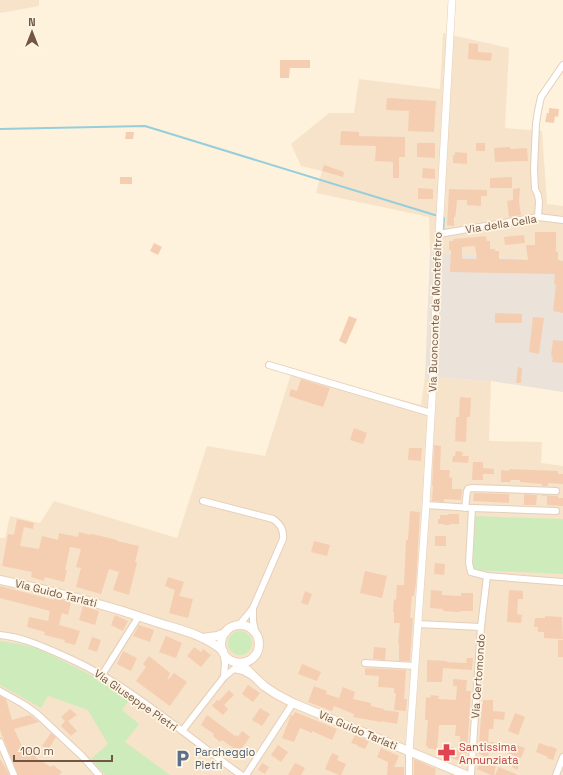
<svg xmlns="http://www.w3.org/2000/svg" width="563" height="775" font-family="'Space Grotesk',sans-serif">
  <style>
    .residential { fill: #f6e3ca }
    .industrial { fill: #ebe2da }
    .green { fill: #ceecbb }
    .lines { fill: none; stroke-linecap: round; stroke-linejoin: round }
    .stream { stroke: #96cedb; stroke-width: 2 }
    .building { fill: #f5ceb2; fill-rule: evenodd }
    .minor-casing { stroke: #e4cfbb; stroke-width: 8 }
    .tertiary-casing { stroke: #e4cfbb; stroke-width: 8 }
    .secondary-casing { stroke: #ead0b8; stroke-width: 10 }
    .minor { stroke: #fff; stroke-width: 6 }
    .tertiary { stroke: #fff; stroke-width: 7 }
    .secondary { stroke: #fff; stroke-width: 8 }
    .labels { text-anchor: middle; dominant-baseline: central; stroke-width: 3.5; stroke-linejoin: round; paint-order: stroke }
    .street-label { font-size: 11px; fill: #745644; stroke: #fff5e4 }
    .health-label { font-size: 11px; fill: #be3a42; stroke: #fff5e4; text-anchor: start }
    .service-label { font-size: 11px; fill: #4e5e75; stroke: #fff5e4; text-anchor: start }
  </style>
  <rect width="100%" height="100%" fill="#fef2dc"/>
  <g class="residential">
    <path d="M 0,0 L 39,0 L 39,6 L 0,13 Z"/>
    <path d="M 443,33 L 509,48 L 505,128 L 542,131 L 547,204 L 563,206 L 563,262 L 430,252 L 429,217 L 316,193 L 322,171 L 301,166 L 291,144 L 329,113 L 354,113 L 359,79 L 440,89 Z"/>
    <path d="M 292,371 L 421,405 L 425,377 L 491,381 L 489,441 L 542,442 L 541,463 L 563,466 L 563,775 L 0,775 L 0,538 L 5,538 L 10,516 L 40,523 L 54,501 L 177,538 L 207,446 L 265,456 Z"/>
  </g>
  <path class="industrial" d="M 430,252 L 563,262 L 563,392 L 491,381 L 425,377 Z"/>
  <g class="green">
    <path d="M 475,516 L 563,519 L 563,574 L 473,570 Z"/>
    <circle cx="240" cy="643" r="12"/>
    <path d="M 0,641 C 13,643 26,645 39,649 L 113,686 L 130,699 L 122,710 L 139,724 L 125,742 L 170,775 L 105,775 L 91,759 L 108,744 L 88,710 L 48,696 L 41,708 L 0,685 Z"/>
  </g>
  <g class="lines">
    <g class="stream">
      <path d="M 0,129 L 145,126 L 438,216"/>
      <path d="M 442,218 L 444,218 L 443,232"/>
    </g>
  </g>
  <g class="building">
    <path d="M 469,43 L 478,44 L 478,52 L 492,53 L 491,61 L 468,59 Z"/>
    <path d="M 280,60 L 310,60 L 310,68 L 290,68 L 289,78 L 280,78 Z"/>
    <path d="M 387,98 L 436,101 L 434,132 L 408,131 L 409,111 L 386,110 Z"/>
    <path d="M 549,108 L 559,109 L 558,117 L 555,116 L 554,123 L 545,122 L 547,113 L 549,113 Z"/>
    <path d="M 341,131 L 359,132 L 359,136 L 405,137 L 405,157 L 399,157 L 399,178 L 393,178 L 393,162 L 375,161 L 376,146 L 340,145 Z"/>
    <path d="M 126,132 L 134,132 L 133,139 L 125,139 Z"/>
    <path d="M 417,143 L 435,143 L 435,158 L 417,157 Z"/>
    <rect x="476" y="143" width="9" height="8"/>
    <path d="M 510,147 L 510,149 L 527,148 L 528,161 L 495,162 L 494,148 Z"/>
    <path d="M 455,152 L 467,153 L 467,164 L 453,163 L 453,155 L 455,155 Z"/>
    <path d="M 324,165 L 344,172 L 343,177 L 322,171 Z"/>
    <path d="M 423,168 L 435,169 L 435,179 L 422,178 Z"/>
    <rect x="120" y="177" width="12" height="7"/>
    <path d="M 512,177 L 512,188 L 490,188 L 490,178 Z"/>
    <path d="M 418,188 L 433,189 L 433,199 L 418,199 Z"/>
    <path d="M 520,188 L 519,202 L 521,215 L 509,217 L 507,201 L 513,200 L 513,189 Z"/>
    <path d="M 449,189 L 487,190 L 487,196 L 481,196 L 481,206 L 467,205 L 467,200 L 457,200 L 456,212 L 455,217 L 454,217 L 454,226 L 447,225 Z"/>
    <path d="M 535,232 L 556,232 L 556,252 L 558,252 L 558,260 L 563,261 L 563,313 L 553,311 L 556,285 L 554,284 L 555,274 L 450,272 L 451,250 L 449,250 L 449,241 L 453,241 L 453,239 L 486,236 L 487,241 L 490,241 L 490,249 L 495,249 L 495,251 L 499,251 L 499,259 L 528,260 L 526,245 L 535,245 ZM 475,246 L 477,259 L 462,259 L 462,247 Z"/>
    <path d="M 524,235 L 525,243 L 505,245 L 504,237 Z"/>
    <path d="M 154,243 L 162,247 L 158,255 L 150,251 Z"/>
    <path d="M 495,313 L 522,314 L 522,323 L 495,323 Z"/>
    <path d="M 349,316 L 357,319 L 346,344 L 339,341 Z"/>
    <path d="M 533,317 L 544,318 L 539,354 L 529,352 Z"/>
    <path d="M 553,340 L 563,341 L 563,363 L 552,362 L 553,357 L 551,356 Z"/>
    <path d="M 518,367 L 522,368 L 521,383 L 516,383 Z"/>
    <path d="M 301,379 L 330,388 L 323,407 L 289,396 L 291,389 L 297,391 Z"/>
    <path d="M 460,397 L 471,398 L 470,417 L 467,417 L 466,442 L 455,441 L 456,417 L 459,417 Z"/>
    <path d="M 354,428 L 367,433 L 363,444 L 350,440 Z"/>
    <path d="M 434,445 L 441,446 L 440,470 L 450,470 L 449,477 L 452,478 L 452,489 L 462,489 L 461,500 L 444,499 L 444,502 L 432,501 L 433,486 L 432,486 Z"/>
    <path d="M 409,448 L 422,448 L 421,461 L 408,460 Z"/>
    <path d="M 456,451 L 463,452 L 462,456 L 469,456 L 468,463 L 452,462 L 453,456 L 455,456 Z"/>
    <path d="M 473,462 L 483,462 L 483,468 L 494,469 L 494,474 L 483,474 L 483,480 L 472,480 Z"/>
    <path d="M 509,469 L 558,471 L 558,474 L 563,474 L 563,484 L 548,483 L 548,486 L 542,486 L 542,484 L 520,482 L 520,480 L 511,480 L 510,482 L 501,482 L 501,470 L 509,471 Z"/>
    <path d="M 474,493 L 509,494 L 509,503 L 473,501 Z"/>
    <path d="M 524,494 L 537,495 L 536,505 L 524,505 Z"/>
    <path d="M 542,495 L 558,496 L 558,498 L 563,498 L 563,506 L 547,505 L 547,496 L 542,496 Z"/>
    <path d="M 410,511 L 420,512 L 416,583 L 414,596 L 412,596 L 410,618 L 413,618 L 410,661 L 399,661 L 399,643 L 398,643 L 400,623 L 394,623 L 394,612 L 393,612 L 394,599 L 396,600 L 397,585 L 404,585 L 406,540 L 408,540 Z"/>
    <path d="M 448,514 L 459,514 L 459,524 L 450,524 L 450,525 L 444,525 L 444,524 L 438,524 L 438,519 L 440,519 L 440,515 L 448,515 Z"/>
    <path d="M 17,519 L 34,523 L 33,529 L 24,527 L 20,546 L 39,549 L 42,536 L 58,540 L 59,533 L 78,537 L 79,532 L 91,535 L 91,534 L 101,536 L 117,540 L 117,541 L 139,546 L 135,562 L 137,563 L 129,595 L 113,590 L 119,572 L 109,569 L 101,594 L 76,587 L 81,568 L 76,567 L 81,549 L 70,547 L 65,570 L 67,570 L 64,582 L 45,577 L 44,581 L 31,577 L 32,572 L 2,566 L 8,534 L 14,535 Z"/>
    <rect x="435" y="536" width="11" height="10"/>
    <path d="M 314,541 L 330,545 L 327,556 L 311,552 Z"/>
    <path d="M 435,563 L 445,564 L 444,575 L 434,574 Z"/>
    <path d="M 365,571 L 387,576 L 382,598 L 360,593 Z"/>
    <path d="M 168,577 L 184,582 L 179,596 L 193,599 L 188,618 L 169,613 L 175,590 L 165,586 Z"/>
    <path d="M 0,586 L 54,600 L 54,598 L 71,602 L 68,615 L 62,613 L 59,625 L 80,631 L 75,645 L 64,642 L 65,640 L 44,635 L 45,632 L 27,627 L 29,617 L 48,621 L 50,611 L 0,598 Z"/>
    <path d="M 431,590 L 442,591 L 442,595 L 461,596 L 461,593 L 473,593 L 473,611 L 461,611 L 460,612 L 443,611 L 443,609 L 430,608 Z"/>
    <path d="M 509,590 L 523,591 L 523,599 L 518,599 L 517,614 L 522,615 L 521,623 L 507,622 Z"/>
    <path d="M 305,591 L 312,594 L 308,605 L 301,603 Z"/>
    <path d="M 83,606 L 99,611 L 95,625 L 79,620 Z"/>
    <path d="M 115,615 L 128,621 L 123,631 L 111,625 Z"/>
    <path d="M 545,616 L 562,617 L 563,639 L 544,638 L 544,632 L 538,632 L 538,627 L 534,627 L 535,618 L 545,618 Z"/>
    <path d="M 139,625 L 154,630 L 150,642 L 133,636 Z"/>
    <path d="M 166,636 L 182,643 L 176,658 L 159,652 Z"/>
    <path d="M 92,637 L 101,640 L 97,652 L 88,649 Z"/>
    <rect x="558" y="640" width="5" height="17"/>
    <path d="M 194,647 L 201,652 L 203,649 L 211,655 L 201,667 L 187,656 Z"/>
    <path d="M 374,647 L 386,648 L 385,660 L 373,659 Z"/>
    <path d="M 123,651 L 137,658 L 131,671 L 117,664 Z"/>
    <path d="M 149,656 L 170,673 L 167,681 L 174,673 L 187,682 L 170,706 L 136,681 L 146,667 L 143,664 Z"/>
    <path d="M 467,658 L 473,658 L 472,670 L 443,668 L 442,682 L 427,682 L 427,660 L 447,661 L 447,662 L 466,663 Z"/>
    <path d="M 302,664 L 321,672 L 317,681 L 298,674 Z"/>
    <path d="M 365,668 L 406,670 L 404,699 L 407,699 L 406,711 L 394,710 L 396,693 L 394,693 L 394,688 L 378,687 L 379,676 L 365,675 Z"/>
    <path d="M 453,679 L 467,680 L 466,691 L 471,691 L 467,753 L 462,753 L 459,761 L 443,754 L 447,745 L 459,750 L 460,736 L 455,736 L 456,725 L 439,725 L 437,750 L 427,748 L 428,746 L 426,746 L 428,720 L 425,720 L 426,697 L 430,698 L 431,695 L 439,696 L 438,699 L 456,700 L 457,686 L 453,686 Z"/>
    <path d="M 248,685 L 260,693 L 253,702 L 242,694 Z"/>
    <path d="M 314,686 L 327,691 L 326,694 L 339,698 L 343,687 L 355,692 L 353,699 L 371,703 L 371,706 L 384,709 L 383,710 L 399,712 L 397,724 L 381,721 L 381,722 L 353,717 L 354,714 L 334,706 L 332,711 L 308,702 Z"/>
    <path d="M 229,690 L 234,695 L 224,705 L 228,709 L 223,715 L 212,706 L 217,700 L 219,701 Z"/>
    <path d="M 0,696 L 6,699 L 12,720 L 30,715 L 39,722 L 14,729 L 24,750 L 29,749 L 30,752 L 34,751 L 38,753 L 36,758 L 51,767 L 53,765 L 62,772 L 59,775 L 18,775 L 0,730 Z"/>
    <path d="M 483,700 L 493,700 L 493,711 L 505,712 L 504,720 L 494,719 L 493,729 L 489,729 L 488,742 L 500,743 L 498,750 L 489,746 L 488,761 L 496,764 L 494,775 L 491,775 L 477,769 L 483,755 L 479,754 L 480,744 L 479,743 L 482,704 L 483,704 Z"/>
    <path d="M 260,708 L 270,714 L 262,726 L 252,720 Z"/>
    <path d="M 70,709 L 77,715 L 68,721 L 77,731 L 71,736 L 61,726 L 65,721 L 61,717 Z"/>
    <path d="M 295,712 L 337,729 L 332,740 L 312,731 L 312,733 L 300,728 L 294,742 L 282,738 L 291,715 L 293,716 Z"/>
    <path d="M 515,713 L 525,717 L 518,735 L 508,731 Z"/>
    <path d="M 207,715 L 235,736 L 236,735 L 238,737 L 242,731 L 250,737 L 239,752 L 222,740 L 220,742 L 213,736 L 214,734 L 201,725 Z"/>
    <path d="M 51,733 L 56,737 L 48,750 L 42,746 Z"/>
    <path d="M 355,735 L 369,741 L 365,749 L 357,746 L 358,745 L 351,743 Z"/>
    <path d="M 511,743 L 525,748 L 521,758 L 506,753 Z"/>
    <path d="M 539,743 L 550,747 L 550,746 L 557,749 L 553,760 L 547,758 L 548,757 L 536,752 Z"/>
    <path d="M 278,745 L 288,752 L 281,762 L 271,755 Z"/>
    <path d="M 381,748 L 399,756 L 394,767 L 404,767 L 404,775 L 387,775 L 388,762 L 377,757 Z"/>
    <path d="M 332,753 L 339,756 L 337,760 L 346,764 L 341,775 L 339,775 L 325,769 Z"/>
    <path d="M 0,759 L 8,772 L 9,775 L 0,775 Z"/>
    <path d="M 414,759 L 436,769 L 435,775 L 414,775 Z"/>
    <path d="M 513,761 L 520,762 L 517,770 L 512,767 Z"/>
    <path d="M 262,763 L 269,767 L 265,774 L 258,770 Z"/>
    <path d="M 295,763 L 305,768 L 301,775 L 288,775 Z"/>
    <path d="M 499,767 L 518,775 L 495,775 Z"/>
  </g>
  <g class="lines">
    <defs>
      <g id="minor">
        <path d="M 538,217 L 539,202 L 538,195 L 535,189 L 534,169 L 536,124 L 538,111 L 541,97 L 563,65"/>
        <path d="M 439,234 L 538,217 L 563,220"/>
        <path d="M 269,365 L 431,413"/>
        <path d="M 203,501 L 273,519 C 281,524 284,530 283,539 L 253,608 L 245,618 L 239,625"/>
        <path d="M 426,505 L 472,508 L 469,563 L 471,572 L 487,576 L 563,582"/>
        <path d="M 465,508 L 467,491 L 468,489 L 472,488 L 556,491"/>
        <path d="M 472,508 L 556,511"/>
        <path d="M 253,608 L 253,621 L 255,631"/>
        <path d="M 418,624 L 481,627"/>
        <path d="M 0,635 C 20,637 37,644 55,652 C 76,661 96,671 115,683 C 159,711 199,745 241,775"/>
        <path d="M 223,651 L 225,663 L 224,677"/>
        <path d="M 365,663 L 415,666"/>
        <path d="M 102,675 L 139,616"/>
        <path d="M 0,691 L 23,704 L 36,713 L 82,756 L 99,775"/>
        <path d="M 182,731 L 224,677 L 234,669 L 243,671 L 250,675"/>
        <path d="M 0,742 L 14,775"/>
        <path d="M 409,752 L 409,775"/>
        <path d="M 246,775 L 293,703"/>
        <path d="M 471,775 L 481,627 L 487,576"/>
        <path d="M 556,775 L 563,757"/>
      </g>
      <path id="tertiary" d="M 409,752 L 426,505 L 432,399 L 439,234 L 452,0"/>
      <g id="secondary">
        <path d="M 0,580 C 54,591 107,605 159,623 C 181,630 205,635 223,651"/>
        <circle cx="240" cy="644" r="19"/>
        <path d="M 203,638 L 217,636 L 225,633"/>
        <path d="M 240,663 L 264,686 L 276,694 L 293,703 L 466,775"/>
      </g>
    </defs>
    <use href="#minor" class="minor-casing"/>
    <use href="#tertiary" class="tertiary-casing"/>
    <use href="#secondary" class="secondary-casing"/>
    <use href="#minor" class="minor"/>
    <use href="#tertiary" class="tertiary"/>
    <use href="#secondary" class="secondary"/>
  </g>
  <defs>
    <symbol id="pharmacy-bare" viewBox="-9 -9 18 18"><path d="M-2-6h4v4h4v4h-4v4h-4v-4h-4v-4h4Z" fill="#e0444e" stroke="#fff5e4" stroke-width="2.5" paint-order="stroke"/></symbol>
    <symbol id="parking-bare" viewBox="-9 -9 18 18"><path d="M-3.5-5.5H1a3.5 3.5 0 0 1 0 7H-1V5.5H-3.5ZM-1-3.4V-.6H.8a1.4 1.4 0 0 0 0-2.8Z" fill="#5c6f8a" stroke="#fff5e4" stroke-width="2.5" paint-order="stroke"/></symbol>
  </defs>
  <g fill-rule="evenodd">
    <use href="#pharmacy-bare" x="434" y="740" width="25" height="25"/>
    <use href="#parking-bare" x="170" y="746" width="25" height="25"/>
  </g>
  <g class="labels">
    <g class="street-label">
      <text transform="translate(501 224) rotate(-9)">Via della Cella</text>
      <text transform="translate(435 312) rotate(-88)">Via Buonconte da Montefeltro</text>
      <text transform="translate(56 593) rotate(14)">Via Guido Tarlati</text>
      <text transform="translate(478 676) rotate(-86)">Via Certomondo</text>
      <text transform="translate(136 700) rotate(35)">Via Giuseppe Pietri</text>
      <text transform="translate(358 730) rotate(23)">Via Guido Tarlati</text>
    </g>
    <g class="health-label">
      <text x="459" y="747">Santissima<tspan x="459" dy="13">Annunziata</tspan></text>
    </g>
    <g class="service-label">
      <text x="195" y="752">Parcheggio<tspan x="195" dy="13">Pietri</tspan></text>
    </g>
  </g>
  <g transform="translate(32 32)" stroke="#fff5e4" stroke-width="3" paint-order="stroke">
  <path d="M0-3L7 15L0 10L-7 15Z" fill="#745644"/>
  <text y="-6" font-size="11" font-weight="bold" text-anchor="middle" fill="#745644">N</text>
  </g>
  <path d="M14 755v6h98v-6" fill="none" stroke="#745644" stroke-width="2"/>
  <text x="20" y="755" font-size="12" fill="#745644" stroke="#fff5e4" stroke-width="3" paint-order="stroke">100 m</text>
</svg>
